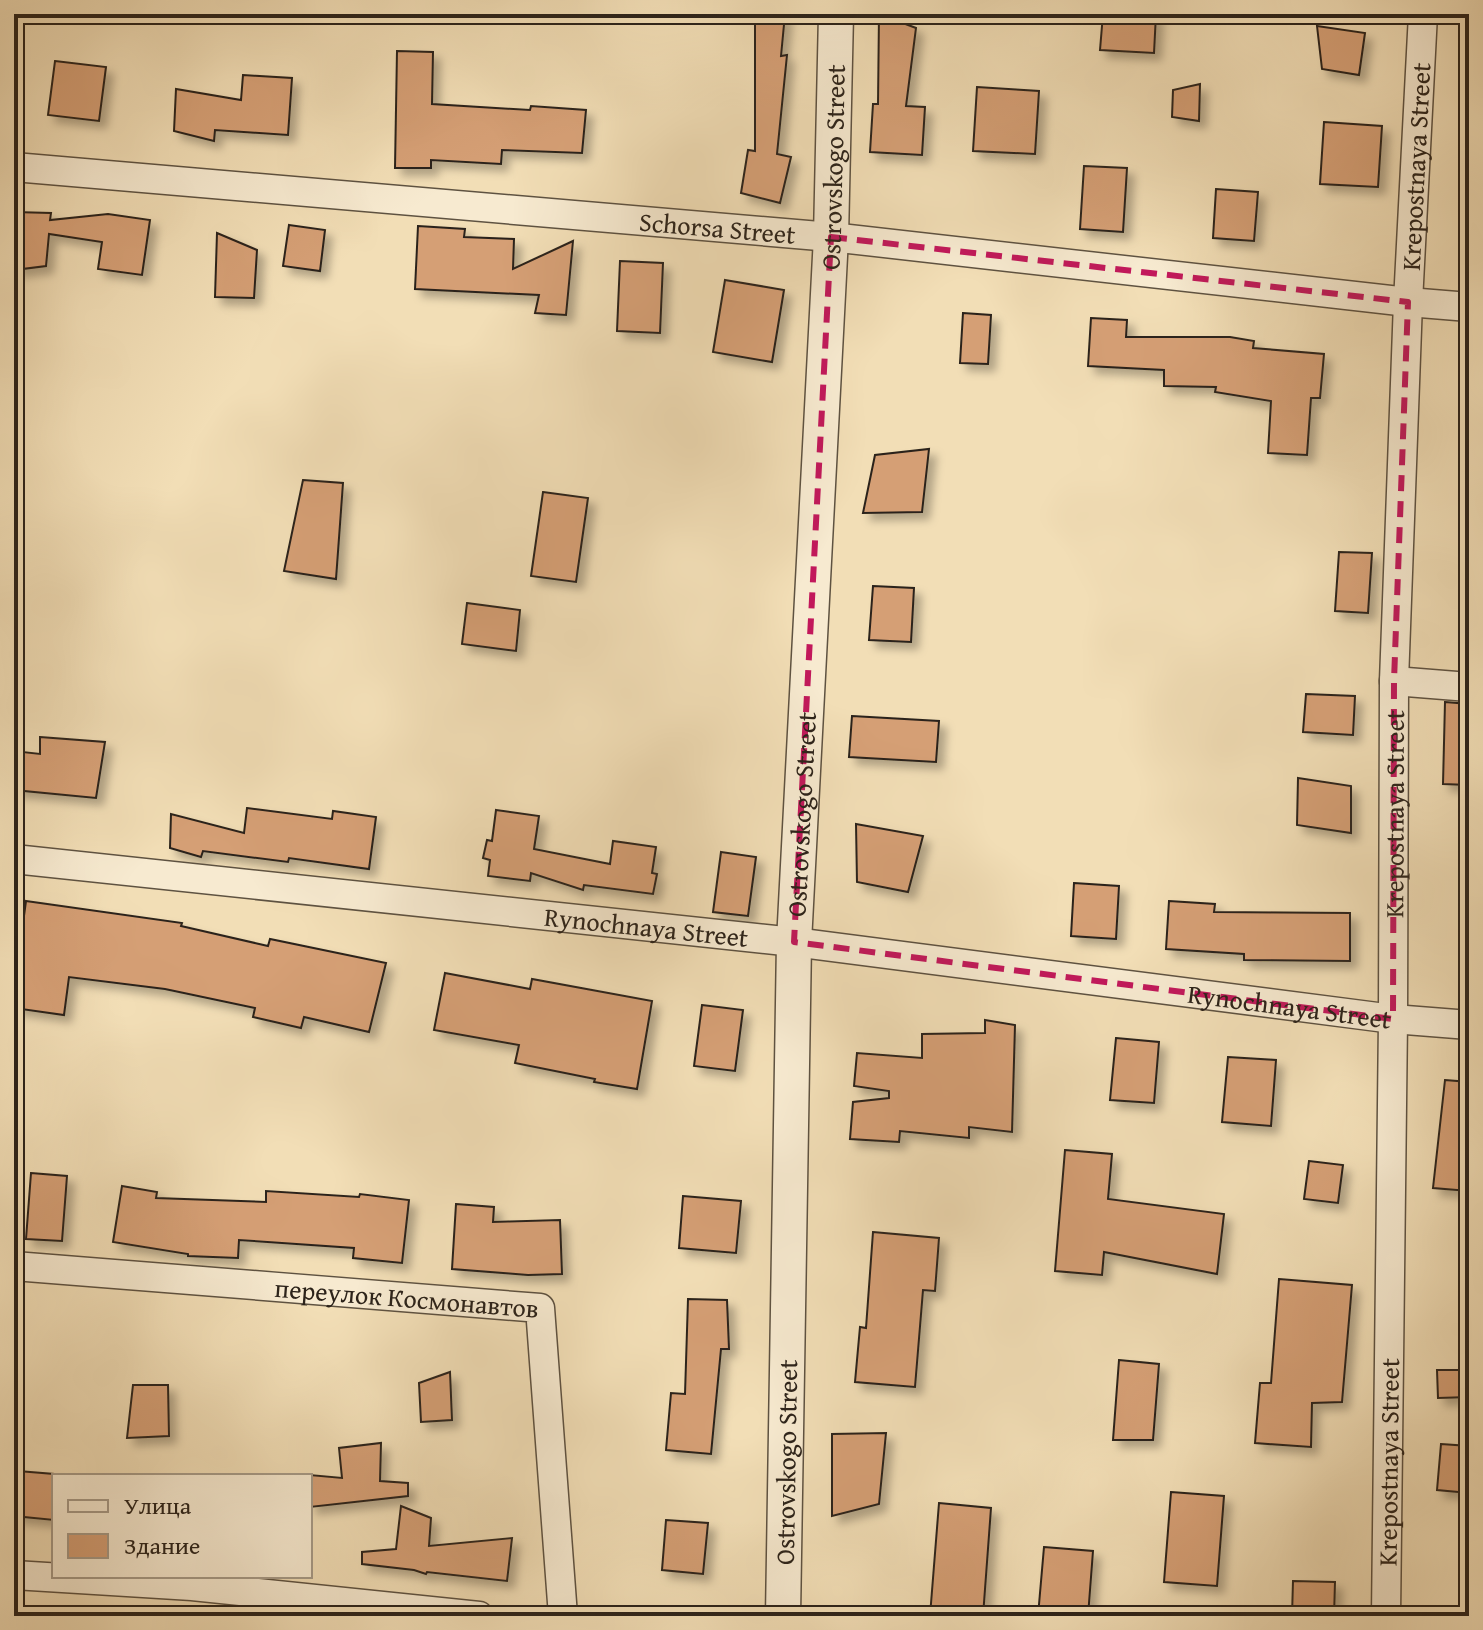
<svg xmlns="http://www.w3.org/2000/svg" width="1483" height="1630" font-family="'Gentium Book Plus',serif">
  <style>
    .building { fill: #d59f75; stroke: #2c231a; stroke-width: 2; filter: url(#shadow) }
    .lines { fill: none; stroke-linecap: round; stroke-linejoin: round }
    .minor-casing { stroke: #5e5241; stroke-width: 31 }
    .tertiary-casing { stroke: #5e5241; stroke-width: 37 }
    .minor { stroke: #f7ead0; stroke-width: 28 }
    .tertiary { stroke: #f7ead0; stroke-width: 34 }
    .marked { fill: none; stroke: #c2185b; stroke-width: 6; stroke-dasharray: 16 10; stroke-linejoin: round }
    .labels { text-anchor: middle; dominant-baseline: central; stroke-width: 8; stroke-linejoin: round; paint-order: stroke }
    .street-label { font-size: 26px; fill: #2c231a; stroke: #f7ead0 }
  </style>
  <defs>
    <filter id="shadow"><feDropShadow dx="7" dy="7" stdDeviation="4" flood-color="#0004"/></filter>
  </defs>
  <rect width="100%" height="100%" fill="#f2deb6"/>
  <filter id="stains"><feTurbulence type="fractalNoise" baseFrequency=".0025" numOctaves="4"/><feColorMatrix values="0 0 0 0 .2 0 0 0 0 .09 0 0 0 0 .02 0 0 0 .5 -.17"/></filter>
  <radialGradient id="worn" r=".72"><stop offset=".6" stop-color="#630" stop-opacity="0"/><stop offset="1" stop-color="#630" stop-opacity=".3"/></radialGradient>
  <g class="building">
    <path d="M 755,14 L 785,14 L 781,56 L 787,55 L 777,154 L 791,157 L 780,203 L 741,193 L 748,150 L 755,151 Z"/>
    <path d="M 879,14 L 916,28 L 906,106 L 925,107 L 922,155 L 870,152 L 873,104 L 878,104 Z"/>
    <path d="M 1103,14 L 1156,14 L 1154,53 L 1100,50 Z"/>
    <path d="M 1317,26 L 1365,33 L 1359,75 L 1322,69 Z"/>
    <path d="M 397,51 L 433,52 L 432,104 L 530,110 L 531,106 L 586,110 L 582,153 L 502,150 L 501,164 L 431,160 L 431,168 L 395,168 Z"/>
    <path d="M 55,61 L 106,67 L 99,121 L 48,115 Z"/>
    <path d="M 243,75 L 292,78 L 288,135 L 215,130 L 214,141 L 174,131 L 176,89 L 241,100 Z"/>
    <path d="M 1200,84 L 1199,121 L 1172,117 L 1173,90 Z"/>
    <path d="M 977,87 L 1039,91 L 1035,154 L 973,151 Z"/>
    <path d="M 1324,122 L 1382,126 L 1378,187 L 1320,184 Z"/>
    <path d="M 1084,166 L 1127,168 L 1123,232 L 1080,229 Z"/>
    <path d="M 1216,189 L 1258,192 L 1254,241 L 1213,238 Z"/>
    <path d="M 14,212 L 51,213 L 50,220 L 108,214 L 150,220 L 142,275 L 98,269 L 102,242 L 49,234 L 46,266 L 14,270 Z"/>
    <path d="M 289,225 L 325,230 L 320,271 L 283,266 Z"/>
    <path d="M 418,226 L 465,229 L 464,237 L 514,239 L 513,269 L 573,241 L 566,315 L 535,313 L 539,295 L 415,289 Z"/>
    <path d="M 217,233 L 257,250 L 254,298 L 215,297 Z"/>
    <path d="M 620,261 L 663,263 L 660,333 L 617,331 Z"/>
    <path d="M 725,280 L 784,290 L 772,362 L 713,352 Z"/>
    <path d="M 963,313 L 991,315 L 988,364 L 960,363 Z"/>
    <path d="M 1091,318 L 1127,320 L 1126,337 L 1230,337 L 1254,341 L 1253,348 L 1324,354 L 1320,398 L 1311,398 L 1307,455 L 1268,453 L 1271,401 L 1215,392 L 1216,387 L 1164,386 L 1164,370 L 1088,366 Z"/>
    <path d="M 929,449 L 922,512 L 863,513 L 875,455 Z"/>
    <path d="M 303,480 L 343,483 L 336,579 L 284,571 Z"/>
    <path d="M 543,492 L 588,498 L 576,582 L 531,576 Z"/>
    <path d="M 1339,552 L 1372,553 L 1368,613 L 1335,611 Z"/>
    <path d="M 873,586 L 914,588 L 911,642 L 869,640 Z"/>
    <path d="M 467,603 L 520,610 L 516,651 L 462,644 Z"/>
    <path d="M 1306,694 L 1355,696 L 1353,735 L 1303,732 Z"/>
    <path d="M 1445,702 L 1469,704 L 1469,785 L 1443,784 Z"/>
    <path d="M 852,716 L 939,721 L 936,762 L 849,757 Z"/>
    <path d="M 40,737 L 105,742 L 96,798 L 14,790 L 14,751 L 40,754 Z"/>
    <path d="M 1298,778 L 1351,786 L 1351,833 L 1297,825 Z"/>
    <path d="M 247,808 L 332,819 L 333,811 L 376,817 L 369,869 L 289,858 L 288,862 L 203,851 L 201,857 L 170,848 L 171,814 L 244,833 Z"/>
    <path d="M 496,810 L 539,816 L 534,849 L 610,864 L 613,841 L 656,847 L 652,873 L 657,874 L 653,894 L 584,885 L 583,890 L 531,873 L 530,881 L 488,876 L 490,860 L 483,858 L 487,840 L 492,841 Z"/>
    <path d="M 856,824 L 923,836 L 908,892 L 857,882 Z"/>
    <path d="M 721,852 L 756,857 L 748,916 L 713,912 Z"/>
    <path d="M 1074,883 L 1119,886 L 1116,939 L 1071,936 Z"/>
    <path d="M 26,901 L 182,923 L 181,926 L 268,946 L 270,939 L 386,963 L 369,1032 L 304,1017 L 301,1028 L 253,1017 L 255,1008 L 165,989 L 69,977 L 64,1015 L 14,1008 L 14,989 Z"/>
    <path d="M 1169,901 L 1215,904 L 1214,912 L 1350,913 L 1350,961 L 1244,960 L 1244,954 L 1166,949 Z"/>
    <path d="M 445,973 L 530,989 L 532,979 L 652,1001 L 637,1089 L 594,1082 L 595,1079 L 515,1063 L 519,1045 L 434,1030 Z"/>
    <path d="M 702,1005 L 743,1010 L 735,1071 L 694,1066 Z"/>
    <path d="M 985,1020 L 1015,1025 L 1012,1132 L 969,1127 L 969,1138 L 900,1131 L 899,1142 L 850,1139 L 853,1102 L 889,1098 L 889,1091 L 854,1086 L 857,1053 L 922,1058 L 922,1034 L 985,1033 Z"/>
    <path d="M 1116,1038 L 1159,1042 L 1154,1103 L 1110,1100 Z"/>
    <path d="M 1228,1057 L 1276,1060 L 1271,1126 L 1222,1122 Z"/>
    <path d="M 1445,1080 L 1469,1082 L 1463,1156 L 1469,1156 L 1469,1191 L 1433,1188 Z"/>
    <path d="M 1065,1150 L 1112,1154 L 1108,1199 L 1224,1214 L 1217,1274 L 1104,1252 L 1102,1275 L 1055,1271 Z"/>
    <path d="M 1309,1161 L 1343,1165 L 1338,1203 L 1304,1199 Z"/>
    <path d="M 31,1173 L 67,1176 L 62,1241 L 26,1239 Z"/>
    <path d="M 122,1186 L 157,1192 L 156,1198 L 266,1202 L 266,1191 L 359,1197 L 360,1194 L 409,1200 L 402,1263 L 353,1258 L 354,1248 L 239,1240 L 238,1258 L 188,1256 L 188,1254 L 113,1242 Z"/>
    <path d="M 683,1196 L 741,1201 L 736,1253 L 679,1248 Z"/>
    <path d="M 456,1204 L 494,1207 L 493,1222 L 560,1220 L 562,1274 L 528,1275 L 452,1269 Z"/>
    <path d="M 873,1232 L 939,1238 L 935,1291 L 923,1290 L 915,1387 L 855,1382 L 860,1327 L 866,1328 Z"/>
    <path d="M 1279,1279 L 1352,1285 L 1342,1402 L 1312,1403 L 1311,1447 L 1255,1443 L 1260,1383 L 1271,1383 Z"/>
    <path d="M 688,1299 L 727,1300 L 729,1349 L 721,1349 L 711,1454 L 666,1450 L 671,1393 L 685,1394 Z"/>
    <path d="M 1119,1360 L 1159,1364 L 1153,1440 L 1113,1440 Z"/>
    <path d="M 1437,1370 L 1469,1370 L 1469,1397 L 1438,1398 Z"/>
    <path d="M 450,1372 L 452,1420 L 421,1422 L 419,1383 Z"/>
    <path d="M 133,1385 L 168,1385 L 169,1436 L 127,1438 Z"/>
    <path d="M 886,1433 L 879,1504 L 832,1516 L 832,1434 Z"/>
    <path d="M 381,1443 L 380,1481 L 408,1483 L 408,1496 L 310,1507 L 310,1475 L 342,1478 L 339,1448 Z"/>
    <path d="M 1441,1444 L 1469,1446 L 1469,1493 L 1437,1490 Z"/>
    <path d="M 18,1471 L 54,1474 L 54,1520 L 14,1516 Z"/>
    <path d="M 1171,1492 L 1224,1496 L 1217,1586 L 1164,1582 Z"/>
    <path d="M 939,1503 L 991,1508 L 983,1616 L 930,1616 Z"/>
    <path d="M 401,1506 L 431,1518 L 429,1546 L 512,1538 L 507,1581 L 427,1572 L 426,1574 L 414,1570 L 362,1564 L 362,1552 L 396,1549 Z"/>
    <path d="M 666,1520 L 708,1523 L 703,1574 L 662,1570 Z"/>
    <path d="M 1044,1547 L 1093,1551 L 1088,1616 L 1038,1616 Z"/>
    <path d="M 1293,1581 L 1335,1582 L 1334,1616 L 1292,1616 Z"/>
  </g>
  <g class="lines">
    <defs>
      <g id="minor">
        <path id="s1" d="M 14,167 L 831,237 L 1408,302 L 1469,307"/>
        <path d="M 1394,681 L 1469,687"/>
        <path id="s2" d="M 14,859 L 794,942 L 1393,1019 L 1469,1025"/>
        <path id="s3" d="M 14,1266 L 540,1308 L 563,1616"/>
        <path d="M 14,1575 L 192,1586 L 479,1616"/>
        <path id="s4" d="M 1386,1616 L 1393,1019 L 1394,681 L 1408,302 L 1423,14"/>
      </g>
      <g id="tertiary">
        <path id="s5" d="M 783,1616 L 794,942 L 831,237 L 836,14"/>
      </g>
    </defs>
    <use href="#minor" class="minor-casing"/>
    <use href="#tertiary" class="tertiary-casing"/>
    <use href="#minor" class="minor"/>
    <use href="#tertiary" class="tertiary"/>
  </g>
  <path class="marked" d="M 831,237 L 1408,302 L 1394,681 L 1393,1019 L 794,942 Z"/>
  <g class="labels">
    <g class="street-label">
      <text stroke="none"><textPath href="#s5" startOffset="1450">Ostrovskogo Street</textPath></text>
      <text stroke="none"><textPath href="#s4" startOffset="1450">Krepostnaya Street</textPath></text>
      <text stroke="none"><textPath href="#s1" startOffset="706">Schorsa Street</textPath></text>
      <text stroke="none"><textPath href="#s5" startOffset="802">Ostrovskogo Street</textPath></text>
      <text stroke="none"><textPath href="#s4" startOffset="802">Krepostnaya Street</textPath></text>
      <text stroke="none"><textPath href="#s2" startOffset="636">Rynochnaya Street</textPath></text>
      <text stroke="none"><textPath href="#s2" startOffset="1284">Rynochnaya Street</textPath></text>
      <text stroke="none"><textPath href="#s3" startOffset="394">переулок Космонавтов</textPath></text>
      <text stroke="none"><textPath href="#s5" startOffset="154">Ostrovskogo Street</textPath></text>
      <text stroke="none"><textPath href="#s4" startOffset="154">Krepostnaya Street</textPath></text>
    </g>
  </g>
  <rect width="1483" height="1630" fill="none" stroke="#f2deb6" stroke-width="48"/>
  <rect x="16" y="16" width="1451" height="1598" fill="none" stroke="#2c231a" stroke-width="4"/>
  <rect x="24" y="24" width="1435" height="1582" fill="none" stroke="#2c231a" stroke-width="2"/>
  <rect x="52" y="1474" width="260" height="104" fill="#f7ead0" stroke="#a69a87" stroke-width="2"/>
  <rect x="68" y="1500" width="40" height="12" fill="#f7ead0" stroke="#a69a87" stroke-width="2"/>
  <text x="124" y="1514" font-size="24" fill="#2c231a">Улица</text>
  <rect x="68" y="1534" width="40" height="24" fill="#d59f75" stroke="#a69a87" stroke-width="2"/>
  <text x="124" y="1554" font-size="24" fill="#2c231a">Здание</text>
  <rect width="100%" height="100%" filter="url(#stains)"/>
  <rect width="100%" height="100%" fill="url(#worn)"/>
</svg>
